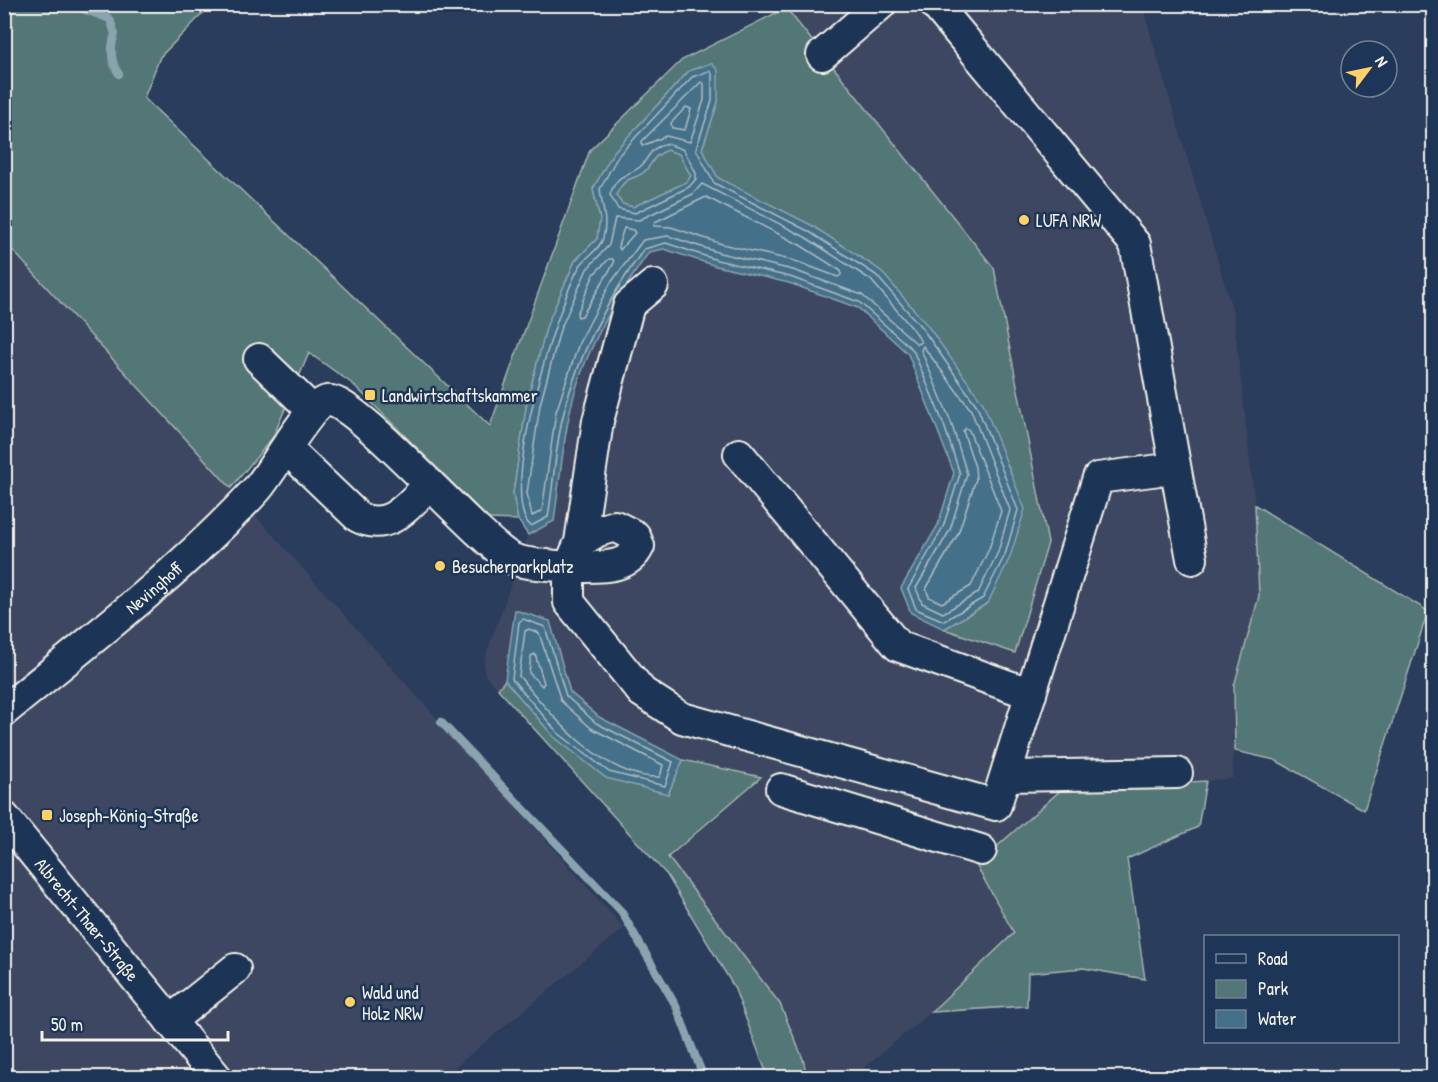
<svg xmlns="http://www.w3.org/2000/svg" width="1438" height="1082" font-family="'Patrick Hand',sans-serif">
  <style>
    .built { fill: #3c4762 }
    .green { fill: #537676; stroke: #a4b4af; stroke-width: 1.5 }
    .water { fill: #447089; stroke: #8aa4af; stroke-width: 1.5; fill-rule: evenodd }
    .lines { fill: none; stroke-linecap: round; stroke-linejoin: round }
    .shore { stroke: #aebdc2; stroke-width: 1.5 }
    .stream { stroke: #8aa4af; stroke-width: 8 }
    .minor-casing { stroke: #f4f1e8; stroke-width: 34 }
    .minor { stroke: #1d3557; stroke-width: 30 }
    .poi-dot { fill: #ffd166; stroke: #1d3557; stroke-width: 2 }
    .labels { text-anchor: middle; dominant-baseline: central; stroke-width: 5; stroke-linejoin: round; paint-order: stroke }
    .poi-label { font-size: 18px; fill: #f4f1e8; stroke: #1d3557; text-anchor: start }
    .street-label { font-size: 18px; fill: #f4f1e8; stroke: #1d3557 }
  </style>
  <rect width="100%" height="100%" fill="#2b3d5c"/>
  <filter id="ink" filterUnits="userSpaceOnUse"><feTurbulence type="fractalNoise" baseFrequency=".0167" numOctaves="2"/><feDisplacementMap in="SourceGraphic" scale="12" xChannelSelector="R" yChannelSelector="G"/><feConvolveMatrix kernelMatrix="1 2 1 2 8 2 1 2 1" color-interpolation-filters="sRGB"/></filter>
  <g filter="url(#ink)">
    <g class="built">
      <path d="M 789,5 L 1142,5 L 1233,312 L 1255,505 L 1259,596 L 1234,686 L 1233,778 L 1206,781 L 1198,827 L 1127,859 L 1145,979 L 1083,968 L 1028,973 L 1027,1006 L 931,1012 L 853,1077 L 768,1077 L 734,987 L 667,875 L 485,675 L 484,661 L 528,535 L 518,520 L 488,519 L 682,60 Z"/>
      <path d="M 4,242 L 231,488 L 624,928 L 443,1077 L 5,1077 Z"/>
    </g>
    <g class="green">
      <path d="M 5,5 L 211,5 L 160,57 L 144,98 L 490,426 L 590,150 L 682,60 L 786,8 L 994,268 L 1048,543 L 1015,653 L 944,629 L 988,603 L 983,403 L 752,197 L 718,178 L 702,149 L 718,102 L 711,64 L 689,71 L 613,153 L 593,189 L 600,219 L 597,239 L 575,261 L 547,325 L 527,402 L 513,494 L 518,520 L 488,519 L 354,385 L 309,353 L 273,437 L 231,488 L 5,242 Z"/>
      <path d="M 667,150 L 679,154 L 691,176 L 687,182 L 633,207 L 622,204 L 616,195 C 627,172 635,182 646,170 C 656,159 649,159 667,150 Z"/>
      <path d="M 1255,505 L 1428,611 L 1364,810 L 1275,760 L 1235,751 L 1234,686 L 1259,596 Z"/>
      <path d="M 505,680 L 554,737 L 668,794 L 683,760 L 761,777 L 668,857 L 780,1004 L 803,1059 L 807,1077 L 768,1077 L 734,987 L 667,875 L 498,689 Z"/>
      <path d="M 1206,781 L 1198,827 L 1127,859 L 1145,979 L 1083,968 L 1028,973 L 1027,1006 L 931,1012 L 1014,933 L 976,865 L 1061,790 Z"/>
    </g>
    <g class="water">
      <path d="M 711,63 L 718,70 L 718,102 L 702,149 L 718,178 L 811,225 L 880,270 L 927,325 L 983,403 L 1025,509 L 1010,557 L 988,603 L 944,629 L 911,613 L 901,588 L 938,525 L 954,473 L 908,354 L 858,308 L 789,283 L 716,266 L 664,249 L 649,252 C 614,302 581,356 569,416 C 562,451 559,486 554,521 L 528,535 L 518,520 L 513,494 L 527,402 L 547,325 L 575,261 L 597,239 L 600,219 L 593,189 L 613,153 L 689,71 ZM 667,150 L 679,154 L 691,176 L 687,182 L 633,207 L 622,204 L 616,195 C 627,172 635,182 646,170 C 656,159 649,159 667,150 Z"/>
      <path d="M 515,610 L 550,621 L 570,692 L 599,717 L 683,760 L 668,794 L 606,778 L 554,737 L 505,680 Z"/>
    </g>
    <g class="lines">
      <g class="shore">
        <path d="M 709,71 L 712,74 L 712,101 L 696,149 L 714,183 L 808,231 L 876,275 L 922,328 L 977,406 L 1018,510 L 1005,555 L 983,598 L 944,621 L 916,609 L 908,589 L 943,527 L 960,474 L 944,425 L 913,350 L 859,302 L 790,277 L 717,260 L 666,243 L 644,249 C 608,299 579,352 564,412 C 555,446 554,482 548,517 L 531,526 C 496,499 558,302 580,266 C 586,256 600,250 603,238 C 608,220 602,207 600,189 L 618,156 L 692,77 Z"/>
        <path d="M 701,82 L 704,84 L 704,100 L 690,142 L 666,136 L 642,146 L 642,141 Z"/>
        <path d="M 686,107 L 691,109 L 685,130 L 672,128 L 671,123 Z"/>
        <path d="M 668,144 L 684,150 L 696,173 L 696,179 L 689,187 L 635,213 L 618,209 L 610,195 C 617,173 625,178 640,167 C 650,158 648,147 668,144 Z"/>
        <path d="M 702,184 L 805,237 L 871,280 L 916,333 L 921,342 L 917,344 L 862,295 L 793,270 L 720,253 L 668,236 L 643,240 L 610,284 L 579,343 L 556,412 L 542,511 L 532,516 L 527,493 L 540,405 L 560,330 L 587,269 L 609,245 L 615,218 L 639,220 L 693,194 Z"/>
        <path d="M 706,197 L 800,245 L 841,271 L 841,275 L 838,277 L 795,261 L 722,244 L 671,227 L 654,226 L 655,222 Z"/>
        <path d="M 624,228 L 633,230 L 635,233 L 620,250 L 618,246 Z"/>
        <path d="M 609,259 L 613,259 L 614,263 L 582,316 L 578,317 L 577,314 L 594,274 Z"/>
        <path d="M 923,346 L 971,410 L 1010,510 L 998,552 L 978,593 L 943,613 L 922,603 L 916,588 L 950,530 L 967,474 L 951,422 L 921,350 Z"/>
        <path d="M 966,428 L 969,430 L 1001,511 L 989,549 L 971,586 L 942,603 L 929,597 L 926,589 L 958,534 L 976,479 L 975,467 L 963,431 Z"/>
        <path d="M 523,619 L 545,627 L 566,696 L 596,723 L 673,762 L 665,786 L 609,772 L 558,733 L 512,679 L 519,622 Z"/>
        <path d="M 529,629 L 539,633 L 561,701 L 591,728 L 663,765 L 660,777 C 604,779 551,716 519,676 L 525,631 Z"/>
        <path d="M 535,654 L 544,683 L 542,686 L 529,673 L 531,656 Z"/>
      </g>
      <g class="stream">
        <path d="M 69,4 L 110,19 L 115,34 C 110,48 110,61 119,74"/>
        <path d="M 441,722 L 621,911 L 676,1006 L 704,1078"/>
      </g>
      <defs>
        <g id="minor">
          <path d="M 935,4 L 1135,244 L 1192,559"/>
          <path d="M 822,55 L 881,4"/>
          <path d="M 259,359 L 312,410"/>
          <path d="M 287,449 L 358,517 C 389,533 408,505 429,485"/>
          <path d="M 739,454 L 898,646 L 1031,694"/>
          <path d="M 580,542 L 598,531 L 615,526 L 635,536 L 639,546 C 627,572 594,566 569,567 L 580,542 L 598,421 L 629,305 L 653,285"/>
          <path id="s1" d="M 4,711 C 91,640 181,571 257,489 C 273,471 309,405 327,401 C 352,394 476,539 511,558 C 523,565 554,565 569,567 L 569,602 L 642,692 L 682,718 L 996,805 L 1098,478 L 1175,468"/>
          <path d="M 1006,776 L 1177,773"/>
          <path d="M 781,789 L 981,850"/>
          <path id="s2" d="M 4,817 L 217,1078"/>
          <path d="M 170,1021 L 235,969"/>
        </g>
      </defs>
      <use href="#minor" class="minor-casing"/>
      <use href="#minor" class="minor"/>
    </g>
  </g>
  <g class="poi-dot">
    <circle cx="1024" cy="220" r="6"/>
    <rect x="364" y="389" width="12" height="12" rx="3"/>
    <circle cx="440" cy="566" r="6"/>
    <rect x="41" y="809" width="12" height="12" rx="3"/>
    <circle cx="350" cy="1002" r="6"/>
  </g>
  <g class="labels">
    <g class="poi-label">
      <text x="1036" y="220">LUFA NRW</text>
      <text x="382" y="395">Landwirtschaftskammer</text>
      <text x="452" y="566">Besucherparkplatz</text>
      <text x="59" y="815">Joseph-König-Straße</text>
      <text x="362" y="992">Wald und<tspan x="362" dy="21">Holz NRW</tspan></text>
    </g>
    <g class="street-label">
      <text stroke="none"><textPath href="#s1" startOffset="194">Nevinghoff</textPath></text>
      <text stroke="none"><textPath href="#s2" startOffset="132">Albrecht-Thaer-Straße</textPath></text>
    </g>
  </g>
  <rect width="1438" height="1082" fill="none" stroke="#1d3557" stroke-width="24"/>
  <rect x="12" y="12" width="1414" height="1058" fill="none" stroke="#f4f1e8" stroke-width="2" filter="url(#ink)"/>
  <rect x="1204" y="935" width="195" height="108" fill="#1d3557" stroke="#738091" stroke-width="1.5"/>
  <rect x="1216" y="954" width="30" height="9" fill="#1d3557" stroke="#738091" stroke-width="1.5"/>
  <text x="1258" y="965" font-size="18" fill="#f4f1e8">Road</text>
  <rect x="1216" y="980" width="30" height="18" fill="#537676" stroke="#738091" stroke-width="1.5"/>
  <text x="1258" y="995" font-size="18" fill="#f4f1e8">Park</text>
  <rect x="1216" y="1010" width="30" height="18" fill="#447089" stroke="#738091" stroke-width="1.5"/>
  <text x="1258" y="1025" font-size="18" fill="#f4f1e8">Water</text>
  <g transform="translate(1369 69) rotate(58)"><circle r="28" fill="#1d3557" stroke="#738091" stroke-width="1.5"/>
  <path d="M0-4.5L10 22L0 15L-10 22Z" fill="#ffd166"/>
  <text y="-9" font-size="16" font-weight="bold" text-anchor="middle" fill="#f4f1e8">N</text>
  </g>
  <path d="M42 1031v9h186v-9" fill="none" stroke="#f4f1e8" stroke-width="3"/>
  <text x="51" y="1031" font-size="18" fill="#f4f1e8" stroke="#1d3557" stroke-width="4.5" paint-order="stroke">50 m</text>
</svg>
